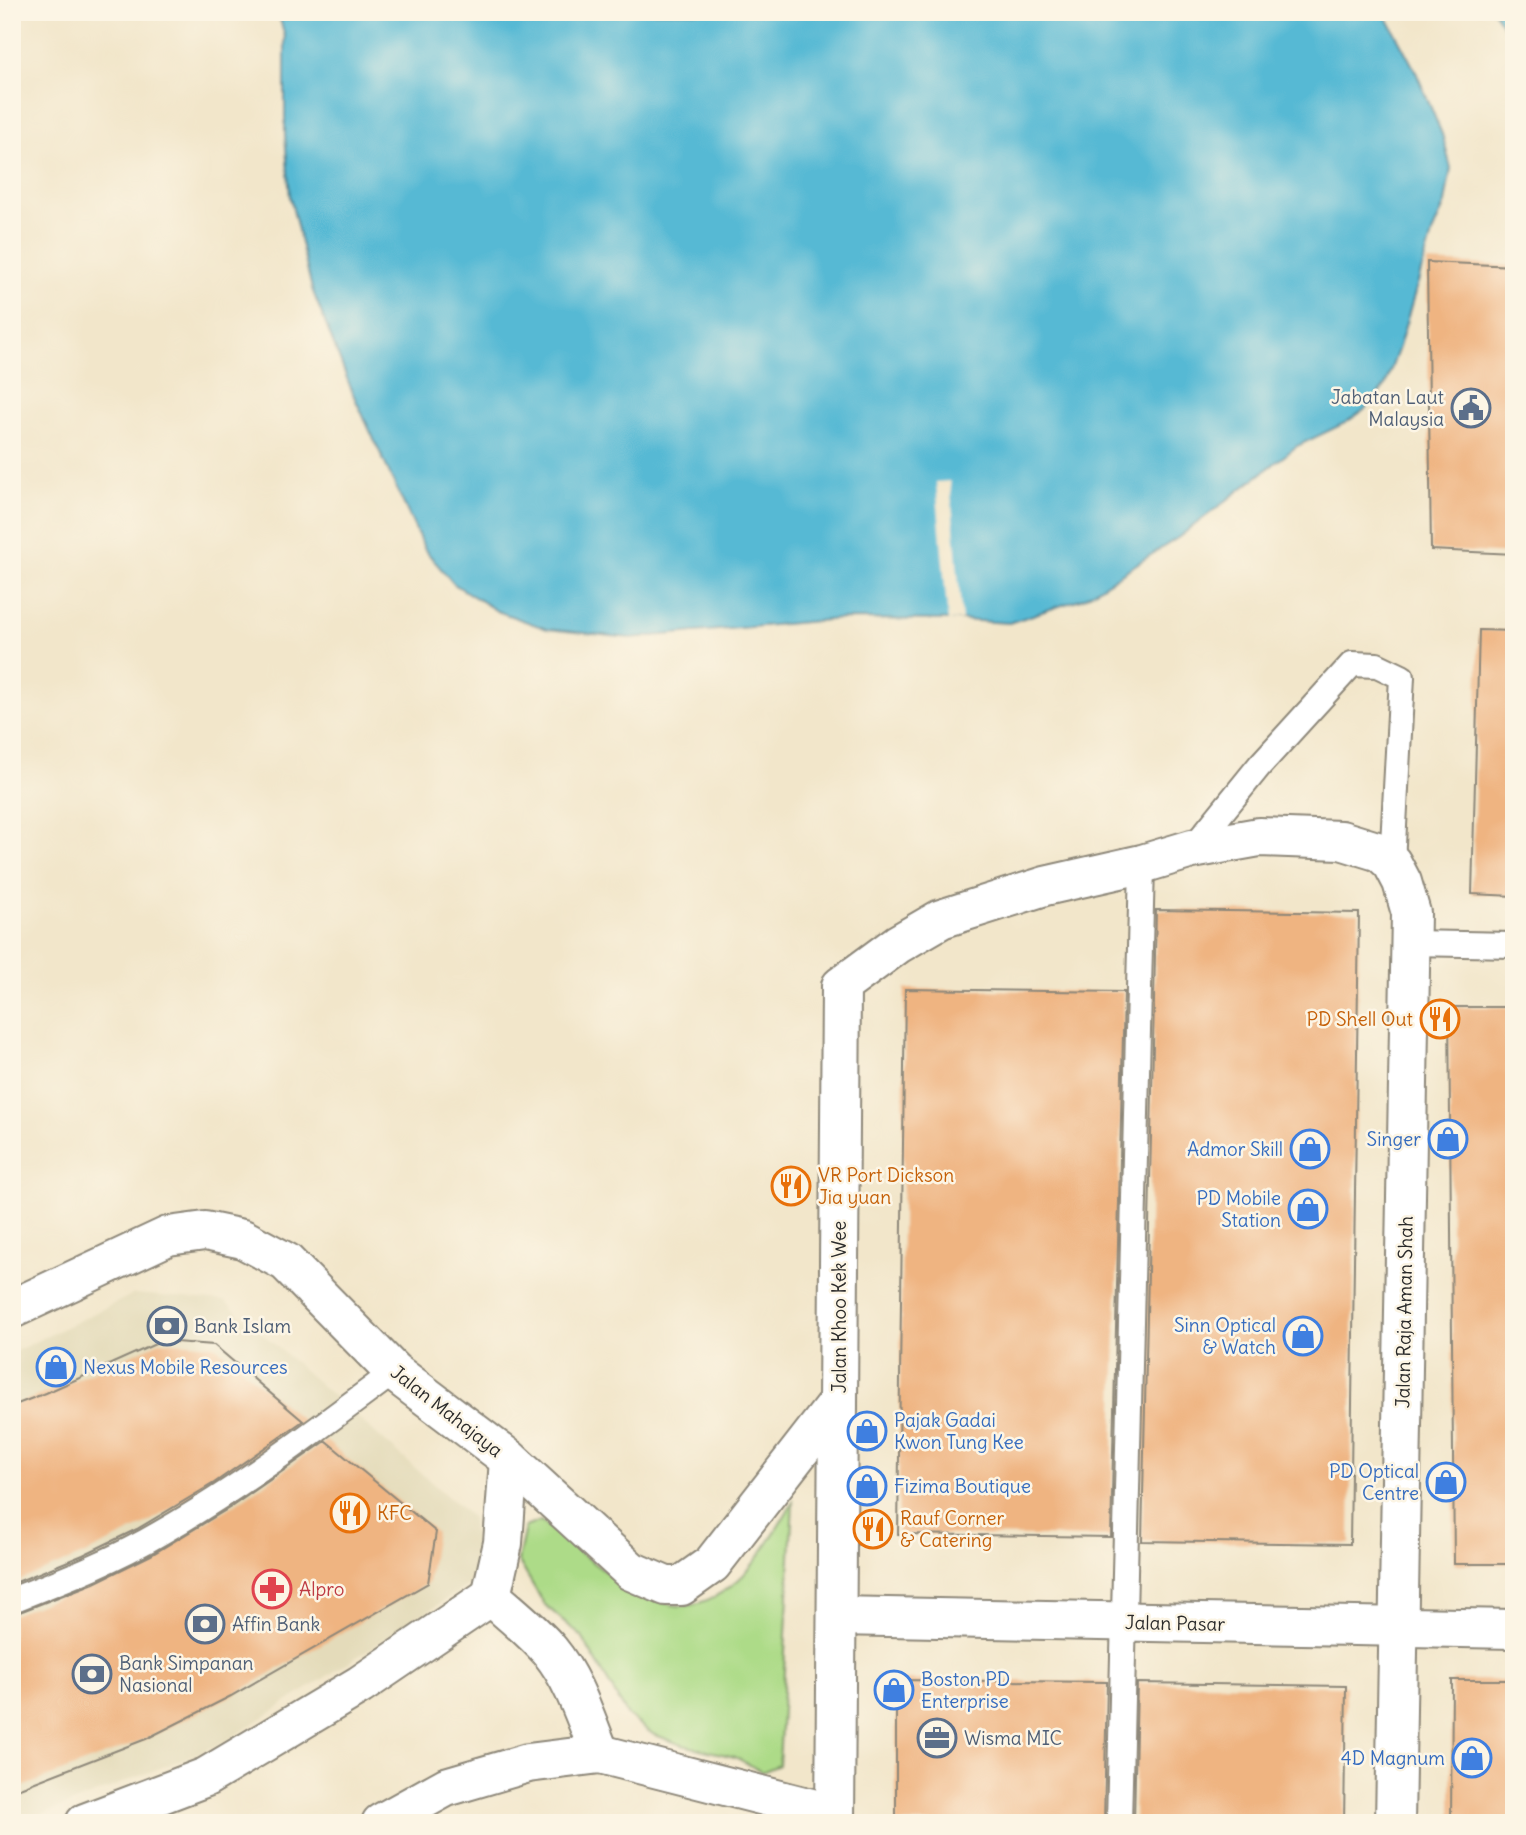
<svg xmlns="http://www.w3.org/2000/svg" width="1526" height="1835" font-family="Delius,sans-serif">
  <style>
    .built { fill: #e4dbba }
    .green { fill: #addb88; stroke: #6c835a; stroke-width: 2 }
    .water { fill: #56b9d4; stroke: #407280; stroke-width: 2 }
    .pier { fill: #f2e6ca }
    .building { fill: #efb481 }
    .lines { fill: none; stroke-linecap: round; stroke-linejoin: round }
    .service-casing { stroke: #8e887a; stroke-width: 28 }
    .minor-casing { stroke: #8e887a; stroke-width: 42 }
    .tertiary-casing { stroke: #8e887a; stroke-width: 42 }
    .service { stroke: #fff; stroke-width: 24 }
    .minor { stroke: #fff; stroke-width: 38 }
    .tertiary { stroke: #fff; stroke-width: 38 }
    .labels { text-anchor: middle; dominant-baseline: central; stroke-width: 5; stroke-linejoin: round; paint-order: stroke }
    .service-label { font-size: 19px; fill: #4e5e75; stroke: #fcf5e5; text-anchor: start }
    .food-label { font-size: 19px; fill: #c56008; stroke: #fcf5e5; text-anchor: start }
    .shop-label { font-size: 19px; fill: #366cbe; stroke: #fcf5e5; text-anchor: end }
    .street-label { font-size: 19px; fill: #2b2b2b; stroke: #fcf5e5 }
    .health-label { font-size: 19px; fill: #be3a42; stroke: #fcf5e5; text-anchor: start }
  </style>
  <rect width="100%" height="100%" fill="#fcf5e5"/>
  <filter id="ink" filterUnits="userSpaceOnUse"><feTurbulence type="fractalNoise" baseFrequency=".0143" numOctaves="2"/><feDisplacementMap in="SourceGraphic" scale="14" xChannelSelector="R" yChannelSelector="G"/><feConvolveMatrix kernelMatrix="1 2 1 2 8 2 1 2 1" color-interpolation-filters="sRGB"/></filter>
  <filter id="wash" filterUnits="userSpaceOnUse"><feTurbulence type="fractalNoise" baseFrequency=".00686" numOctaves="4" result="noise"/><feDisplacementMap in="SourceGraphic" scale="28" xChannelSelector="R" yChannelSelector="G"/><feGaussianBlur stdDeviation="1.57" result="paint"/><feColorMatrix in="noise" values="0 0 0 0 0 0 0 0 0 0 0 0 0 0 0 0 0 1.4 0 .05"/><feComposite in="paint" operator="in"/></filter>
  <g filter="url(#wash)">
    <rect width="100%" height="100%" fill="#f2e6ca"/>
    <path class="built" d="M 134,1294 L 225,1301 L 472,1518 L 478,1579 L 225,1742 L 34,1818 L 12,1822 L 12,1353 Z"/>
    <path class="green" d="M 793,1502 L 779,1765 L 762,1772 L 735,1757 L 682,1745 L 653,1734 L 628,1716 L 582,1637 L 544,1604 L 518,1560 L 525,1527 L 541,1521 C 576,1549 628,1597 673,1605 C 695,1609 720,1596 737,1581 C 761,1560 776,1529 793,1502 Z"/>
    <g class="water">
      <path d="M 278,12 L 1384,12 L 1416,72 L 1442,134 L 1451,168 L 1445,203 L 1433,231 L 1399,347 L 1385,386 L 1367,408 L 1345,423 L 1297,446 L 1179,537 L 1083,598 L 1009,623 L 962,620 L 839,619 L 630,638 L 547,629 L 497,611 L 454,584 L 425,550 L 354,396 L 312,289 L 290,197 L 285,135 L 285,37 Z"/>
      <path d="M 1494,12 L 1514,12 L 1514,43 Z"/>
    </g>
    <path class="pier" d="M 950,481 L 962,620 L 948,621 L 936,482 Z"/>
    <g id="blocks">
      <g class="building">
        <path d="M 1427,262 L 1514,266 L 1514,554 L 1431,550 Z"/>
        <path d="M 1479,630 L 1514,631 L 1514,896 L 1472,894 Z"/>
        <path d="M 1156,910 L 1359,913 L 1350,1544 L 1142,1541 Z"/>
        <path d="M 905,989 L 1124,992 L 1111,1537 L 898,1534 Z"/>
        <path d="M 1449,1007 L 1514,1007 L 1514,1564 L 1454,1564 Z"/>
        <path d="M 162,1341 L 214,1345 L 303,1421 L 214,1483 L 137,1529 L 83,1555 L 12,1584 L 12,1406 L 46,1393 Z"/>
        <path d="M 326,1441 L 436,1532 L 428,1583 L 231,1696 L 146,1739 L 12,1791 L 12,1615 L 94,1583 L 151,1555 L 231,1507 Z"/>
        <path d="M 896,1680 L 1107,1682 L 1104,1823 L 896,1823 Z"/>
        <path d="M 1452,1680 L 1514,1680 L 1514,1823 L 1451,1823 Z"/>
        <path d="M 1137,1683 L 1346,1686 L 1344,1823 L 1134,1823 Z"/>
      </g>
    </g>
  </g>
  <g filter="url(#ink)">
    <use href="#blocks" fill-opacity="0" stroke="#8e887a" stroke-width="2"/>
    <g class="lines">
      <defs>
        <g id="service">
          <path d="M 1192,849 L 1260,765 L 1352,664 L 1377,665 L 1402,677 L 1392,863"/>
          <path d="M 1411,943 L 1514,945"/>
          <path d="M 12,1600 C 63,1580 115,1560 162,1532 C 244,1485 319,1428 394,1372"/>
          <path d="M 1119,1823 L 1142,864"/>
        </g>
        <g id="minor">
          <path d="M 491,1596 C 511,1614 533,1631 550,1651 C 574,1680 586,1720 600,1754"/>
          <path d="M 837,1616 L 1514,1629"/>
          <path d="M 85,1823 L 206,1777 L 360,1685 L 491,1596 L 503,1543 L 509,1459"/>
        </g>
        <g id="tertiary">
          <path d="M 12,1309 L 168,1236 L 205,1231 L 243,1239 L 286,1262 L 394,1372 L 509,1459 L 631,1571 L 666,1586 L 681,1586 L 712,1564 L 838,1402"/>
          <path d="M 381,1823 L 446,1787 L 528,1763 L 600,1754 L 835,1814"/>
          <path d="M 835,1823 L 841,986 L 898,944 L 941,919 L 1045,886 L 1142,864 L 1192,849 L 1259,837 L 1341,840 L 1380,852 L 1392,863 L 1402,882 L 1411,913 L 1395,1823"/>
        </g>
      </defs>
      <use href="#service" class="service-casing"/>
      <use href="#minor" class="minor-casing"/>
      <use href="#tertiary" class="tertiary-casing"/>
      <use href="#service" class="service"/>
      <use href="#minor" class="minor"/>
      <use href="#tertiary" class="tertiary"/>
    </g>
  </g>
  <defs>
    <symbol id="civic-ring" viewBox="-11 -11 22 22"><circle r="9.5" fill="#fcf5e5" stroke="#5c6f8a" stroke-width="1.5"/><path d="M-.6-6.5H3V-4.5H.6V-3L4-1V1h2V6H-6V1h2V-1L-.6-3ZM-1.2 2.5V6h2.4V2.5Z" fill="#5c6f8a"/></symbol>
    <symbol id="restaurant-ring" viewBox="-11 -11 22 22"><circle r="9.5" fill="#fcf5e5" stroke="#e8710a" stroke-width="1.5"/><path d="M-5-6h1v4h1v-4h1v4h1v-4h1v5L-1.5 .5V6h-2V.5L-5-1ZM5-6V6H3V1.5H1.5Q1.5-4 5-6Z" fill="#e8710a"/></symbol>
    <symbol id="shop-ring" viewBox="-11 -11 22 22"><circle r="9.5" fill="#fcf5e5" stroke="#3f7fe0" stroke-width="1.5"/><path d="M-5-2.5h2.3a2.7 3.5 0 0 1 5.4 0H5L5.5 6h-11ZM-1.5-2.5h3a1.5 2.3 0 0 0-3 0Z" fill="#3f7fe0"/></symbol>
    <symbol id="bank-ring" viewBox="-11 -11 22 22"><circle r="9.5" fill="#fcf5e5" stroke="#5c6f8a" stroke-width="1.5"/><path d="M-6-4H6V4H-6ZM0-2.3a2.3 2.3 0 1 0 0 4.6a2.3 2.3 0 1 0 0-4.6Z" fill="#5c6f8a"/></symbol>
    <symbol id="pharmacy-ring" viewBox="-11 -11 22 22"><circle r="9.5" fill="#fcf5e5" stroke="#e0444e" stroke-width="1.5"/><path d="M-2-6h4v4h4v4h-4v4h-4v-4h-4v-4h4Z" fill="#e0444e"/></symbol>
    <symbol id="office-ring" viewBox="-11 -11 22 22"><circle r="9.5" fill="#fcf5e5" stroke="#5c6f8a" stroke-width="1.5"/><path d="M-6-3h4V-5.5h4V-3h4V5H-6ZM-1-4.5V-3h2v-1.5ZM-6 0V1H6V0Z" fill="#5c6f8a"/></symbol>
  </defs>
  <g fill-rule="evenodd">
    <use href="#civic-ring" x="1449" y="386" width="44" height="44"/>
    <use href="#restaurant-ring" x="1418" y="997" width="44" height="44"/>
    <use href="#shop-ring" x="1426" y="1117" width="44" height="44"/>
    <use href="#shop-ring" x="1288" y="1127" width="44" height="44"/>
    <use href="#restaurant-ring" x="769" y="1164" width="44" height="44"/>
    <use href="#shop-ring" x="1286" y="1187" width="44" height="44"/>
    <use href="#bank-ring" x="145" y="1304" width="44" height="44"/>
    <use href="#shop-ring" x="1281" y="1314" width="44" height="44"/>
    <use href="#shop-ring" x="34" y="1345" width="44" height="44"/>
    <use href="#shop-ring" x="845" y="1409" width="44" height="44"/>
    <use href="#shop-ring" x="1424" y="1460" width="44" height="44"/>
    <use href="#shop-ring" x="845" y="1464" width="44" height="44"/>
    <use href="#restaurant-ring" x="328" y="1491" width="44" height="44"/>
    <use href="#restaurant-ring" x="851" y="1507" width="44" height="44"/>
    <use href="#pharmacy-ring" x="250" y="1567" width="44" height="44"/>
    <use href="#bank-ring" x="183" y="1602" width="44" height="44"/>
    <use href="#bank-ring" x="70" y="1652" width="44" height="44"/>
    <use href="#shop-ring" x="872" y="1668" width="44" height="44"/>
    <use href="#office-ring" x="915" y="1716" width="44" height="44"/>
    <use href="#shop-ring" x="1450" y="1736" width="44" height="44"/>
  </g>
  <g class="labels">
    <g class="service-label">
      <text x="1444" y="397" text-anchor="end">Jabatan Laut<tspan x="1444" dy="22">Malaysia</tspan></text>
      <text x="194" y="1326">Bank Islam</text>
      <text x="232" y="1624">Affin Bank</text>
      <text x="119" y="1663">Bank Simpanan<tspan x="119" dy="22">Nasional</tspan></text>
      <text x="964" y="1738">Wisma MIC</text>
    </g>
    <g class="food-label">
      <text x="1413" y="1019" text-anchor="end">PD Shell Out</text>
      <text x="818" y="1175">VR Port Dickson<tspan x="818" dy="22">Jia yuan</tspan></text>
      <text x="377" y="1513">KFC</text>
      <text x="900" y="1518">Rauf Corner<tspan x="900" dy="22">&amp; Catering</tspan></text>
    </g>
    <g class="shop-label">
      <text x="1421" y="1139">Singer</text>
      <text x="1283" y="1149">Admor Skill</text>
      <text x="1281" y="1198">PD Mobile<tspan x="1281" dy="22">Station</tspan></text>
      <text x="1276" y="1325">Sinn Optical<tspan x="1276" dy="22">&amp; Watch</tspan></text>
      <text x="83" y="1367" text-anchor="start">Nexus Mobile Resources</text>
      <text x="894" y="1420" text-anchor="start">Pajak Gadai<tspan x="894" dy="22">Kwon Tung Kee</tspan></text>
      <text x="1419" y="1471">PD Optical<tspan x="1419" dy="22">Centre</tspan></text>
      <text x="894" y="1486" text-anchor="start">Fizima Boutique</text>
      <text x="921" y="1679" text-anchor="start">Boston PD<tspan x="921" dy="22">Enterprise</tspan></text>
      <text x="1445" y="1758">4D Magnum</text>
    </g>
    <g class="street-label">
      <text transform="translate(839 1307) rotate(-90)">Jalan Khoo Kek Wee</text>
      <text transform="translate(1404 1312) rotate(-89)">Jalan Raja Aman Shah</text>
      <text transform="translate(447 1411) rotate(38)">Jalan Mahajaya</text>
      <text transform="translate(1175 1623) rotate(1)">Jalan Pasar</text>
    </g>
    <g class="health-label">
      <text x="299" y="1589">Alpro</text>
    </g>
  </g>
  <rect width="1526" height="1835" fill="none" stroke="#fcf5e5" stroke-width="42"/>
</svg>
